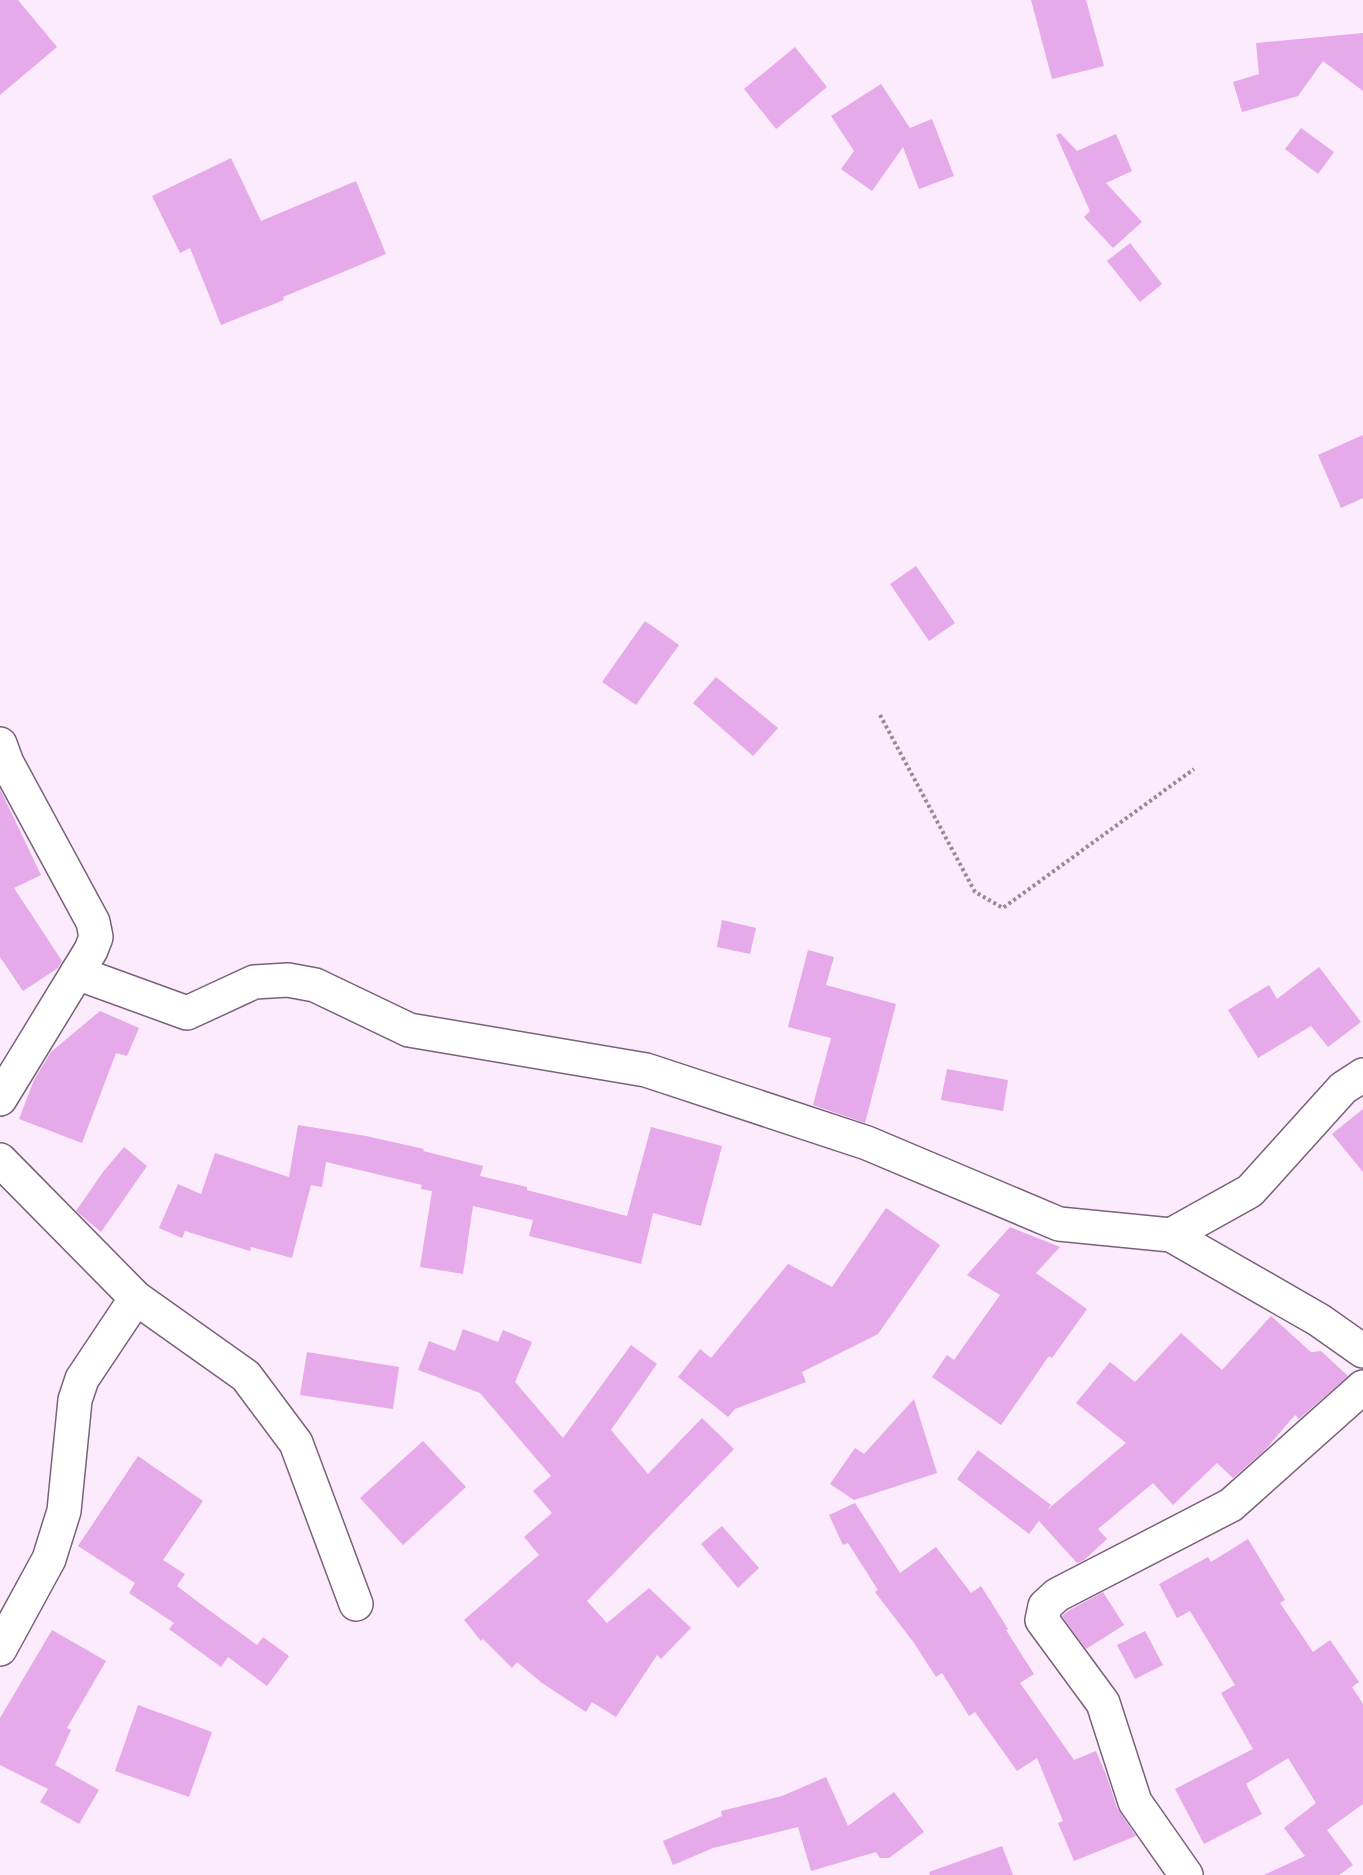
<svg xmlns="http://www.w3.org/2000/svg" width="1363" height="1875" font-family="'Nunito Sans',sans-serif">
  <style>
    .building { fill: #e6a9e9 }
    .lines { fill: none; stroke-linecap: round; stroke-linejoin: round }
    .minor-casing { stroke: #79617a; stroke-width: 36 }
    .path { stroke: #978a98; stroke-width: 4; stroke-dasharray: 3 3; stroke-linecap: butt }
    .minor { stroke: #fff; stroke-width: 33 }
  </style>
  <rect width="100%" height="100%" fill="#fcebfc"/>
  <g class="building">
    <path d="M 0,0 L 18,0 L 57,47 L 0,95 Z"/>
    <path d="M 1031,0 L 1086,0 L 1104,66 L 1052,79 Z"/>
    <path d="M 1363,33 L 1363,91 L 1323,61 L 1298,96 L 1242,112 L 1233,82 L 1259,74 L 1256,43 Z"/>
    <path d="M 795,47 L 827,87 L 776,129 L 744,89 Z"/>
    <path d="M 881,84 L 910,128 L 932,119 L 954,176 L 919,189 L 903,147 L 872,191 L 841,169 L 854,151 L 831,116 Z"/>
    <path d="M 1301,128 L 1334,152 L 1318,174 L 1285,149 Z"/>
    <path d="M 1060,133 L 1077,151 L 1116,134 L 1132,171 L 1106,183 L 1142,222 L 1113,248 L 1084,217 L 1090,211 L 1056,135 Z"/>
    <path d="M 231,158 L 261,221 L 356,181 L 386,254 L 283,297 L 284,300 L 221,325 L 190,248 L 180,253 L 152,196 Z"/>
    <path d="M 1130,243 L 1162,284 L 1140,302 L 1107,261 Z"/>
    <path d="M 1363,435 L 1363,498 L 1341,508 L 1318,455 Z"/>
    <path d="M 916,566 L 955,623 L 929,641 L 890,584 Z"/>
    <path d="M 645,621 L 679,645 L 636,705 L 602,682 Z"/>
    <path d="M 716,677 L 778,728 L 753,756 L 693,703 Z"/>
    <path d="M 0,789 L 41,875 L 14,888 L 62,961 L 58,968 L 23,991 L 0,957 Z"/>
    <path d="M 722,920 L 756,928 L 750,954 L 717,947 Z"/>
    <path d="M 808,950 L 834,957 L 826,985 L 896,1004 L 865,1123 L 813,1105 L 831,1038 L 788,1027 Z"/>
    <path d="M 1319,967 L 1361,1022 L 1328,1047 L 1311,1026 L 1258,1058 L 1228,1010 L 1269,985 L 1277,999 Z"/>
    <path d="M 100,1011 L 139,1028 L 127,1056 L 116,1053 L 82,1143 L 19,1119 L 34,1080 L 51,1052 Z"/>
    <path d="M 947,1069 L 1008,1080 L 1003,1111 L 941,1100 Z"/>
    <path d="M 1363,1109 L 1363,1172 L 1332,1134 Z"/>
    <path d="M 298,1125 L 366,1136 L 424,1149 L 423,1151 L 483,1166 L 480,1176 L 527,1187 L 527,1190 L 627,1216 L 651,1127 L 722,1146 L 701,1226 L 653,1213 L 641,1264 L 529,1236 L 533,1220 L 473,1206 L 463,1274 L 420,1267 L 432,1191 L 421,1189 L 422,1185 L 326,1162 L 322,1187 L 311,1185 L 292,1258 L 251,1247 L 250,1251 L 185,1231 L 182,1238 L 159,1228 L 178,1184 L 201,1194 L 215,1153 L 289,1177 Z"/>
    <path d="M 124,1147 L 147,1166 L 101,1232 L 76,1211 L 103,1172 Z"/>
    <path d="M 886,1208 L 940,1245 L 878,1334 L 802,1372 L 806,1382 L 735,1409 L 728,1417 L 678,1377 L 700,1349 L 711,1358 L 788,1264 L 832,1287 Z"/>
    <path d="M 1010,1227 L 1060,1247 L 1036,1273 L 1087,1309 L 1052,1358 L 1049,1356 L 1001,1425 L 932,1377 L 947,1355 L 954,1360 L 1000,1295 L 967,1275 Z"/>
    <path d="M 1271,1316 L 1311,1352 L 1321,1351 L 1348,1376 L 1299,1419 L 1295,1415 L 1264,1451 L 1233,1478 L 1217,1463 L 1173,1505 L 1153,1483 L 1098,1529 L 1107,1539 L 1084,1560 L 1077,1563 L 1039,1521 L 1029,1534 L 957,1479 L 978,1450 L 1051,1505 L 1047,1510 L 1126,1443 L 1076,1403 L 1110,1362 L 1135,1382 L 1181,1333 L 1222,1370 Z"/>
    <path d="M 463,1329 L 498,1342 L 503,1330 L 532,1342 L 515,1382 L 563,1438 L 631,1345 L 657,1364 L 611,1430 L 648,1474 L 702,1418 L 734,1449 L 587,1601 L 607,1623 L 649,1588 L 691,1628 L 661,1659 L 657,1655 L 616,1717 L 592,1702 L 586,1712 L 542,1683 L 517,1662 L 512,1668 L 483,1639 L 481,1641 L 464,1620 L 539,1555 L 524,1537 L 552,1513 L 533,1491 L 551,1476 L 480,1393 L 418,1370 L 429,1341 L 455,1351 Z"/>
    <path d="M 307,1352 L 399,1367 L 393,1409 L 300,1395 Z"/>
    <path d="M 914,1399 L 937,1473 L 854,1500 L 830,1484 L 855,1448 L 864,1454 Z"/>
    <path d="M 423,1441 L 466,1487 L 403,1545 L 360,1498 Z"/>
    <path d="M 138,1456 L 203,1501 L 163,1560 L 185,1574 L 177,1586 L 202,1605 L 257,1645 L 263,1637 L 289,1656 L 267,1686 L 228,1657 L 221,1667 L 169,1629 L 174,1623 L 129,1593 L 135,1583 L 78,1546 Z"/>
    <path d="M 855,1503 L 900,1573 L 936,1547 L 971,1593 L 981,1586 L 1008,1629 L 1006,1630 L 1034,1674 L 1020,1683 L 1074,1760 L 1096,1751 L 1107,1777 L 1117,1808 L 1136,1836 L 1074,1861 L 1058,1823 L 1063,1821 L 1037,1758 L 1017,1771 L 975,1712 L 969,1716 L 942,1673 L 936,1677 L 914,1643 L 875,1592 L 878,1590 L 848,1543 L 843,1545 L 829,1515 Z"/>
    <path d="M 722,1526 L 759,1568 L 738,1588 L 701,1544 Z"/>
    <path d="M 1248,1539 L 1285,1600 L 1280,1603 L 1313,1652 L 1330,1640 L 1359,1682 L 1352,1687 L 1363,1704 L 1363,1804 L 1327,1830 L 1353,1865 L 1339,1875 L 1264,1875 L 1305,1856 L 1284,1828 L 1316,1803 L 1288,1758 L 1246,1784 L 1262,1814 L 1204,1844 L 1175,1789 L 1253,1749 L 1221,1693 L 1235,1685 L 1190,1611 L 1177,1618 L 1159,1584 L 1208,1557 L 1211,1562 Z"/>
    <path d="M 1103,1592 L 1124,1625 L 1086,1649 L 1062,1616 L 1068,1611 Z"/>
    <path d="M 52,1630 L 106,1661 L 67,1728 L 71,1730 L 55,1765 L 99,1790 L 79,1824 L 40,1802 L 48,1789 L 0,1765 L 0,1718 Z"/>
    <path d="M 1145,1631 L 1163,1665 L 1135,1679 L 1117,1645 Z"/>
    <path d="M 138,1705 L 212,1732 L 189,1797 L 115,1771 Z"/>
    <path d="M 826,1777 L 848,1826 L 894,1792 L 924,1832 L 889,1858 L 880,1858 L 876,1852 L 811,1871 L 798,1827 L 713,1848 L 673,1865 L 663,1841 L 722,1816 L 721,1811 L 782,1796 Z"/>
    <path d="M 1002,1846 L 1013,1875 L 930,1875 L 929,1872 Z"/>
  </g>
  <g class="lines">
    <defs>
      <g id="minor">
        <path d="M 0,744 L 7,763 L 93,922 L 96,937 L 91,950 L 0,1099"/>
        <path d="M 77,973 L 187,1013 L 254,982 L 288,980 L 315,985 L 409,1030 L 646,1070 L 867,1143 L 1059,1224 L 1171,1235 L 1319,1320 L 1363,1351"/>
        <path d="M 0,1160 L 136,1298 L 246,1376 L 296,1443 L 356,1604"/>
        <path d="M 1171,1235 L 1250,1191 L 1343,1088 L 1363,1075"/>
        <path d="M 0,1649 L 49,1559 L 64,1511 L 75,1400 L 82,1379 L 136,1298"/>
        <path d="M 1186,1875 L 1135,1802 L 1103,1703 L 1042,1620 L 1045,1606 L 1057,1595 L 1231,1505 L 1363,1387"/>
      </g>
    </defs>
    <use href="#minor" class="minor-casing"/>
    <path class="path" d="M 880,715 L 975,892 L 1003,908 L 1194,769"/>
    <use href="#minor" class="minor"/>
  </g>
</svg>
